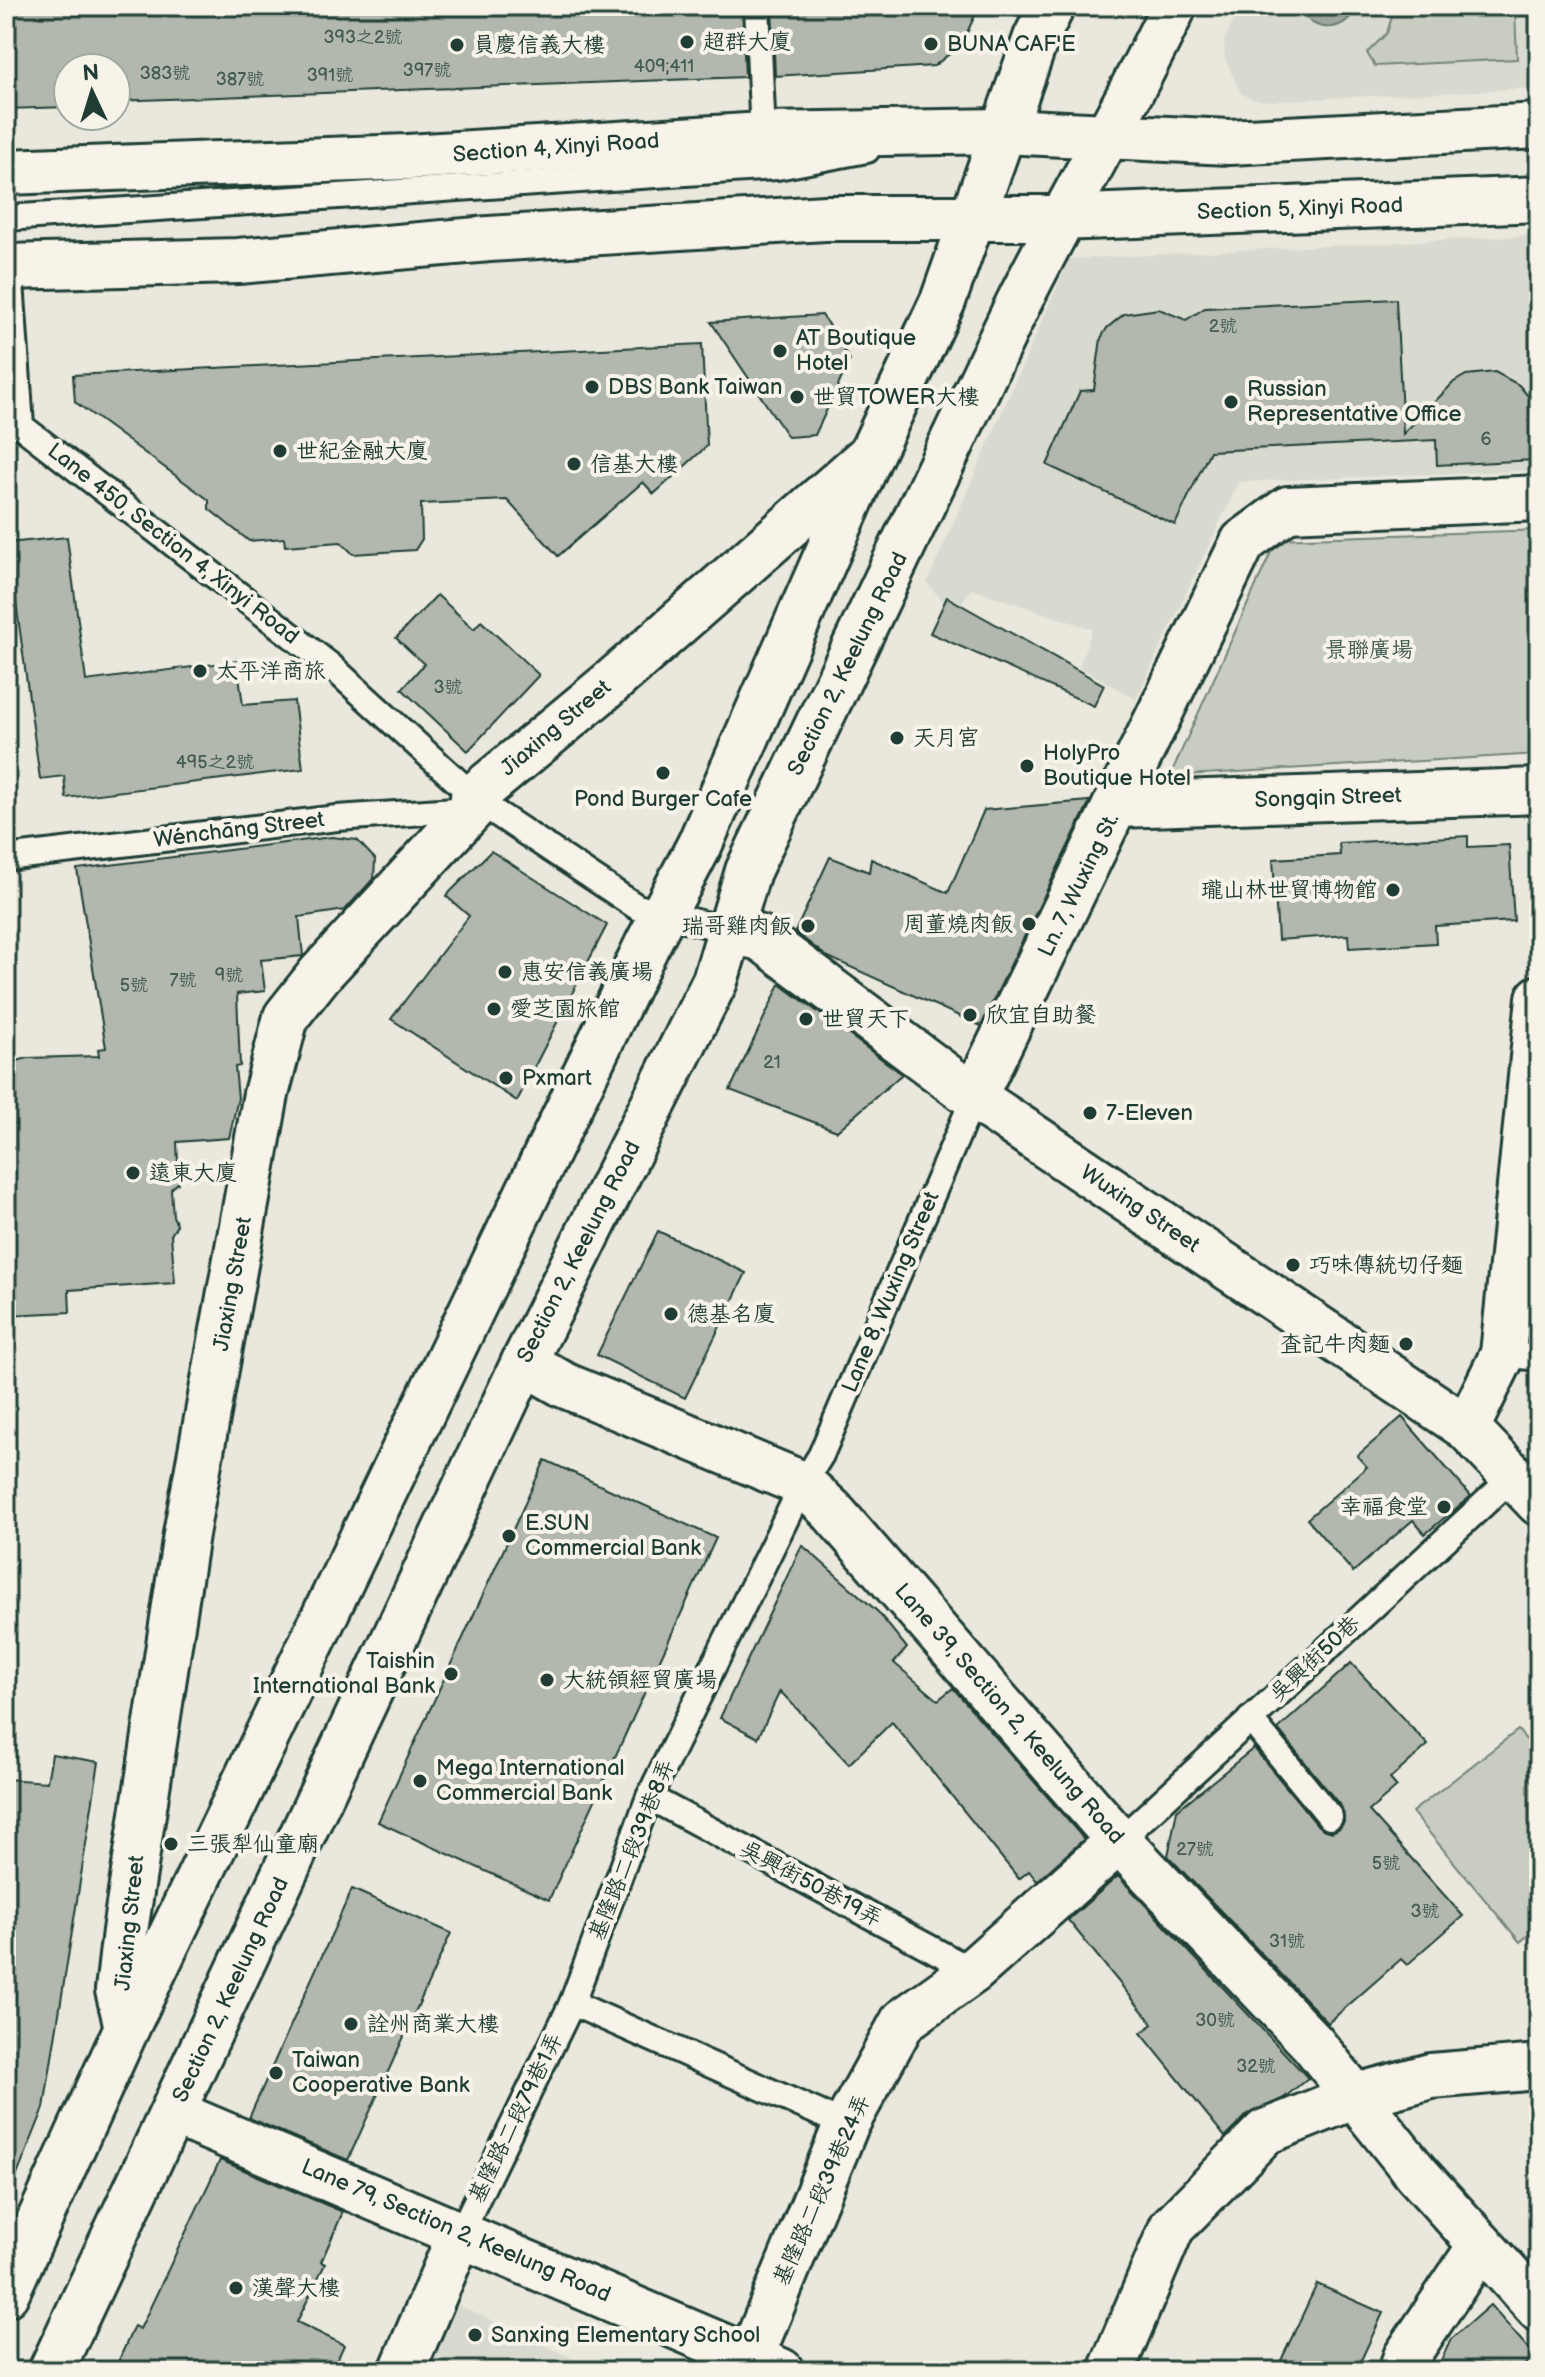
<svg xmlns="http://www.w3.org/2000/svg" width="1545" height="2377" font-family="'Balsamiq Sans','LXGW WenKai TC',sans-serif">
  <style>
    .built { fill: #d9dacf }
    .green { fill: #c8ccc1; stroke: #74847a; stroke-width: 2 }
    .water { fill: #9ca69c; stroke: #6a7c72; stroke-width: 2 }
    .building { fill: #b2b8ae; stroke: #1f3d34; stroke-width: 2 }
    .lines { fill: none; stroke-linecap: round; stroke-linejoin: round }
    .service-casing { stroke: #1f3d34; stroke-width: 30 }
    .minor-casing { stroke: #1f3d34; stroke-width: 50 }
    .secondary-casing { stroke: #1f3d34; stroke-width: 50 }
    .service { stroke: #f7f3e8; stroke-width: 24 }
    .minor { stroke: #f7f3e8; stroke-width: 44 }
    .secondary { stroke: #f7f3e8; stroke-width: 44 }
    .poi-dot { fill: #1f3d34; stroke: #f7f3e8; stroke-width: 3 }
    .labels { text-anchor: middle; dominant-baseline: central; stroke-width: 8; stroke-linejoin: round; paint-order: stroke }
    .number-label { font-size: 18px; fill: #445c52 }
    .poi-label { font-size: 22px; fill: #1f3d34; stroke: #f7f3e8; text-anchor: start }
    .street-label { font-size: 22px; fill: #1f3d34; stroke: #f7f3e8 }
    .park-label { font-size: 22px; fill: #415a50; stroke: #f7f3e8 }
  </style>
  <rect width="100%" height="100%" fill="#eae8dd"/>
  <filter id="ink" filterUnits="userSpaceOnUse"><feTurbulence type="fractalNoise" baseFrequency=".0125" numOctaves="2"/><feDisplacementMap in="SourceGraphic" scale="16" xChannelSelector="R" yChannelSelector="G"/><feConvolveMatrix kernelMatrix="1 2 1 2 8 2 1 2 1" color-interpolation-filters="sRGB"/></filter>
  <g filter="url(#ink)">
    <g class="built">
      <path d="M 1240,6 L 1539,6 L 1539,88 L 1268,101 L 1251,99 L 1241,93 L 1225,59 L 1224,41 Z"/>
      <path d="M 1539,235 L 1539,470 L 1239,482 L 1136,699 L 1079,667 L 1092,629 L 971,589 L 954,613 L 927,583 L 1069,259 Z"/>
      <path d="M 444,2298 L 599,2371 L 412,2371 Z"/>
    </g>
    <g class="green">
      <path d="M 1395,6 L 1463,6 L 1464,12 L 1515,10 L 1517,59 L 1375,66 L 1367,53 L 1387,33 Z"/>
      <path d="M 1539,530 L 1539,754 L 1170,776 L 1277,539 Z"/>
      <path d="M 1518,1730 L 1539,1755 L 1539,1926 L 1520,1942 L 1412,1812 Z"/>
    </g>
    <path class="water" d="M 1299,6 L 1357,6 C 1346,34 1310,35 1299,6 Z"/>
    <g class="building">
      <path d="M 6,6 L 742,6 L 745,77 L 116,101 L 116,68 L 68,68 L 68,107 L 6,109 Z"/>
      <path d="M 772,6 L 979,6 L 962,44 L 934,66 L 775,76 Z"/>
      <path d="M 1396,299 L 1403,434 L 1454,382 L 1466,375 L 1495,372 L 1519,385 L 1528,396 L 1534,409 L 1536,460 L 1437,465 L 1436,440 L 1210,451 L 1175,525 L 1047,465 L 1080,391 L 1094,390 L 1101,338 L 1107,328 L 1124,314 L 1159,309 L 1186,320 L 1205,308 Z"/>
      <path d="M 822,315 L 850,360 L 815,435 L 788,437 L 711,322 Z"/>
      <path d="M 702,344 L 707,446 L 654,494 L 643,482 L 558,556 L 507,500 L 421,504 L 422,539 L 415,550 L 353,554 L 341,542 L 285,546 L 284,538 L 249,541 L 209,509 L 209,500 L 75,402 L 73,375 Z"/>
      <path d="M 67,537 L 86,681 L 237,661 L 243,705 L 294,701 L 303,769 L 66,798 L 64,776 L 40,779 L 8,543 Z"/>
      <path d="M 437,595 L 474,629 L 481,621 L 539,675 L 468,751 L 402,689 L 424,664 L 396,638 Z"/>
      <path d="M 947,597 L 1104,685 L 1094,706 L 930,633 Z"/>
      <path d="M 1090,801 L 981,1026 L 826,956 L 795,932 L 830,857 L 869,872 L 871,859 L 948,893 L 984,810 Z"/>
      <path d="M 1468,836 L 1468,847 L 1509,845 L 1514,921 L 1435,926 L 1436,943 L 1349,948 L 1348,935 L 1278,940 L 1273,859 L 1340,855 L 1339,843 Z"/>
      <path d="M 332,837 L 357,840 L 375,859 L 374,878 L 345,910 L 299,917 L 303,956 L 261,960 L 265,991 L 237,994 L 240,1066 L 235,1067 L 238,1098 L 229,1138 L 177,1142 L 179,1182 L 171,1189 L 173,1216 L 177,1225 L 171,1235 L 175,1283 L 69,1290 L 70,1312 L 6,1315 L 6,1064 L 28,1058 L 99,1056 L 98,1049 L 106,1048 L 77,869 Z"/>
      <path d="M 491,851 L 607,925 L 517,1101 L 391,1019 L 469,916 L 446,896 Z"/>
      <path d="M 780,984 L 902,1074 L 837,1131 L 730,1090 Z"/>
      <path d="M 658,1231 L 746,1273 L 685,1398 L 597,1355 Z"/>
      <path d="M 1402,1417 L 1471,1496 L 1425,1534 L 1413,1520 L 1353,1572 L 1307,1519 L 1367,1467 L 1357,1456 Z"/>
      <path d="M 545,1460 L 716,1538 L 549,1900 L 378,1822 Z"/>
      <path d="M 802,1545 L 878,1612 L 907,1648 L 894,1663 L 938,1700 L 953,1688 L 1084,1839 L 1037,1881 L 1029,1871 L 1019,1879 L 892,1722 L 849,1764 L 780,1691 L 758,1738 L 720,1718 Z"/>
      <path d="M 1351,1663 L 1428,1745 L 1390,1779 L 1397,1787 L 1369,1811 L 1463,1916 L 1407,1965 L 1401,1959 L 1328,2023 L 1168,1856 L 1177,1810 L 1254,1748 L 1318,1826 L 1332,1832 L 1340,1828 L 1344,1822 L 1342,1808 L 1278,1729 Z"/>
      <path d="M 52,1754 L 99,1762 L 44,2108 L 7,2200 L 6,1779 L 47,1782 Z"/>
      <path d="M 1118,1876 L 1308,2078 L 1284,2098 L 1248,2114 L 1225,2137 L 1141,2033 L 1153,2024 L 1068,1920 Z"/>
      <path d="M 352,1889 L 451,1933 L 348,2160 L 249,2118 Z"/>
      <path d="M 220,2160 L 343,2212 L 321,2262 L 325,2264 L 297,2322 L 344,2345 L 332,2371 L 114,2371 L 134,2326 L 140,2329 Z"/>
      <path d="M 1317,2284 L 1383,2313 L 1356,2371 L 1276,2371 Z"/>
      <path d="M 1490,2305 L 1535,2356 L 1517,2371 L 1436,2371 L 1451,2339 Z"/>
    </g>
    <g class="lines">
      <defs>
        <g id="service">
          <path d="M 757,6 L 763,135"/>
          <path d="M 6,218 L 777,167 L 867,150"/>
          <path d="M 10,267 L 21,426 L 331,666 L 481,803 L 637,907 L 731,931"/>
          <path d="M 6,858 L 337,818 L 470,809"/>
          <path d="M 1503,1354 L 1539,1358"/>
          <path d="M 1250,1719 L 1330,1817"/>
          <path d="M 649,1797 L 973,1971"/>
          <path d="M 1119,1841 L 1513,1477"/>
          <path d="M 572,2003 L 846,2125"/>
          <path d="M 461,2232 L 572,2003 L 649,1797 L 803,1484 L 821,1455 L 974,1097"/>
        </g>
        <g id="minor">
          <path d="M 1118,805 L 1539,791"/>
          <path d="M 731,931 L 761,938 L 974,1097 L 1467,1428 L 1539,1503"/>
          <path d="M 974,1097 L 1243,542 L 1288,509 L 1539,498"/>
          <path d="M 524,1362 L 564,1385 L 803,1484 L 831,1510 L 1119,1841 L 1313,2044 L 1416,2173 L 1539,2309"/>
          <path d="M 1467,1428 L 1503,1354 L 1539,998"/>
          <path d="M 127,2027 L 118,1990 L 125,1931 L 186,1534 L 266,1094 L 286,1017 L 320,974 L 472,809 L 473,797 L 607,686 L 871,454"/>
          <path d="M 174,2113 L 781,2371"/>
          <path d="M 751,2357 L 846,2125 L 903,2021 L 973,1971 L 1119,1841"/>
          <path d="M 402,2371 L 461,2232"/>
          <path d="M 1111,2371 L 1172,2227 L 1265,2132 L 1353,2097 L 1431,2076 L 1539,2067"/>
          <path d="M 1401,2371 L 1406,2357 L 1481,2245"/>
        </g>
        <g id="secondary">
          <path d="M 6,172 L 408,157 L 763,135 L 1004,131 L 1229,142 L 1539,126"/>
          <path d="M 6,267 L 238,261 L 489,239 L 825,218 L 1060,218 L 1539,199"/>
          <path d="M 6,2294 L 127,2027 L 647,945 L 699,846 L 871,454 L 943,301 L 1036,38 L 1052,6"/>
          <path d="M 51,2371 L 524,1362 L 715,981 L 748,871 L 1016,308 C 1066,206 1126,109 1174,6"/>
        </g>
      </defs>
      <use href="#service" class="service-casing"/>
      <use href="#minor" class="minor-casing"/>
      <use href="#secondary" class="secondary-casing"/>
      <use href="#service" class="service"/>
      <use href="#minor" class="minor"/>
      <use href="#secondary" class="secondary"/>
    </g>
  </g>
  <g class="poi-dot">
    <circle cx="687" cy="42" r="8"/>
    <circle cx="931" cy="44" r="8"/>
    <circle cx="457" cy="45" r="8"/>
    <circle cx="780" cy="351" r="8"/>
    <circle cx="592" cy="387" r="8"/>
    <circle cx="797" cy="397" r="8"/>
    <circle cx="1231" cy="402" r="8"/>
    <circle cx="280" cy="451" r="8"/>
    <circle cx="574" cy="464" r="8"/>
    <circle cx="200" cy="671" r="8"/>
    <circle cx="897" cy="738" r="8"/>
    <circle cx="1027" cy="766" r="8"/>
    <circle cx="663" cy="773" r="8"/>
    <circle cx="1393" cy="890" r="8"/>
    <circle cx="1029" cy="924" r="8"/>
    <circle cx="808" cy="926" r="8"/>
    <circle cx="505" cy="972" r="8"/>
    <circle cx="494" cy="1009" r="8"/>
    <circle cx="970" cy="1015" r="8"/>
    <circle cx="806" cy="1019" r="8"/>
    <circle cx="506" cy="1078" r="8"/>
    <circle cx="1090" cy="1113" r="8"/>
    <circle cx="133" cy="1173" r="8"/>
    <circle cx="1293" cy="1265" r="8"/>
    <circle cx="671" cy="1314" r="8"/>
    <circle cx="1406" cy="1344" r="8"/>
    <circle cx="1444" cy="1507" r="8"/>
    <circle cx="509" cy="1536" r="8"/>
    <circle cx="451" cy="1674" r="8"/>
    <circle cx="547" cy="1680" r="8"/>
    <circle cx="420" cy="1781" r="8"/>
    <circle cx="171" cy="1844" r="8"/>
    <circle cx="351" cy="2024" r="8"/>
    <circle cx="276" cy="2073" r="8"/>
    <circle cx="236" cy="2288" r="8"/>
    <circle cx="475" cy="2335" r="8"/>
  </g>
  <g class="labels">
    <g class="number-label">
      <text x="363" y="37">393之2號</text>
      <text x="664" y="66">409;411</text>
      <text x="427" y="70">397號</text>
      <text x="165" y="73">383號</text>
      <text x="330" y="75">391號</text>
      <text x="240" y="79">387號</text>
      <text x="1223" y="326">2號</text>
      <text x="1486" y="439">6</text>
      <text x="448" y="687">3號</text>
      <text x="215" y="762">495之2號</text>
      <text x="229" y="975">9號</text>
      <text x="183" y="980">7號</text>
      <text x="134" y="985">5號</text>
      <text x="772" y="1062">21</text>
      <text x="1195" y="1849">27號</text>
      <text x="1386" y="1863">5號</text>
      <text x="1425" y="1911">3號</text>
      <text x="1287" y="1941">31號</text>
      <text x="1215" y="2020">30號</text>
      <text x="1256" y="2066">32號</text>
    </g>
    <g class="poi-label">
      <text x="703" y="42">超群大廈</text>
      <text x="947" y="44">BUNA CAF'E</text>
      <text x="473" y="45">員慶信義大樓</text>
      <text x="796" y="338">AT Boutique<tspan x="796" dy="25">Hotel</tspan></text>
      <text x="608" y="387">DBS Bank Taiwan</text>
      <text x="1247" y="389">Russian<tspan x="1247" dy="25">Representative Office</tspan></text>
      <text x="813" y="397">世貿TOWER大樓</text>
      <text x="296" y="451">世紀金融大廈</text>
      <text x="590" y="464">信基大樓</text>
      <text x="216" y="671">太平洋商旅</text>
      <text x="913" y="738">天月宮</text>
      <text x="1043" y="753">HolyPro<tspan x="1043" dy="25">Boutique Hotel</tspan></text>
      <text x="663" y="799" text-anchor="middle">Pond Burger Cafe</text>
      <text x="1377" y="890" text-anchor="end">瓏山林世貿博物館</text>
      <text x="1013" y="924" text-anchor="end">周董燒肉飯</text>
      <text x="792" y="926" text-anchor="end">瑞哥雞肉飯</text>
      <text x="521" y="972">惠安信義廣場</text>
      <text x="510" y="1009">愛芝園旅館</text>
      <text x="986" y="1015">欣宜自助餐</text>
      <text x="822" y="1019">世貿天下</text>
      <text x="522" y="1078">Pxmart</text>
      <text x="1106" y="1113">7-Eleven</text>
      <text x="149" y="1173">遠東大廈</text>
      <text x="1309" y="1265">巧味傳統切仔麵</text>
      <text x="687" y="1314">德基名廈</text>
      <text x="1390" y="1344" text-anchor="end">查記牛肉麵</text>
      <text x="1428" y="1507" text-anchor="end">幸福食堂</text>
      <text x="525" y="1523">E.SUN<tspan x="525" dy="25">Commercial Bank</tspan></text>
      <text x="435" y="1661" text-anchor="end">Taishin<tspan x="435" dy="25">International Bank</tspan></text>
      <text x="563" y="1680">大統領經貿廣場</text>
      <text x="436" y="1768">Mega International<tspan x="436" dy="25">Commercial Bank</tspan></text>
      <text x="187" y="1844">三張犁仙童廟</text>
      <text x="367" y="2024">詮州商業大樓</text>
      <text x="292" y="2060">Taiwan<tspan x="292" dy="25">Cooperative Bank</tspan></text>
      <text x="252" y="2288">漢聲大樓</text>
      <text x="491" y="2335">Sanxing Elementary School</text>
    </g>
    <g class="street-label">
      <text transform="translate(556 148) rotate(-4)">Section 4, Xinyi Road</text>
      <text transform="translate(1300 209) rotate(-2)">Section 5, Xinyi Road</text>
      <text transform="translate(173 544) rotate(38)">Lane 450, Section 4, Xinyi Road</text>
      <text transform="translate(848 664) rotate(-64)">Section 2, Keelung Road</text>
      <text transform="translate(556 728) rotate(-40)">Jiaxing Street</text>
      <text transform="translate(1328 798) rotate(-2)">Songqin Street</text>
      <text transform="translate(239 830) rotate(-7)">Wénchāng Street</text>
      <text transform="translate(1079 885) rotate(-64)">Ln. 7, Wuxing St.</text>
      <text transform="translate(1140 1209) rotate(34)">Wuxing Street</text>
      <text transform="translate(579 1252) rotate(-63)">Section 2, Keelung Road</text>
      <text transform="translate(233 1284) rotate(-80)">Jiaxing Street</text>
      <text transform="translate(891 1292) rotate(-67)">Lane 8, Wuxing Street</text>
      <text transform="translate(1315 1659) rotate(-43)">吳興街50巷</text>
      <text transform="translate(1009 1714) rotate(49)">Lane 39, Section 2, Keelung Road</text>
      <text transform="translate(632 1850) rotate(-68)">基隆路二段39巷8弄</text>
      <text transform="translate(811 1884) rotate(28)">吳興街50巷19弄</text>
      <text transform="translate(130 1923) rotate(-84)">Jiaxing Street</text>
      <text transform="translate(231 1990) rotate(-65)">Section 2, Keelung Road</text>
      <text transform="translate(516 2118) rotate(-64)">基隆路二段79巷1弄</text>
      <text transform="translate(822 2190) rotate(-66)">基隆路二段39巷24弄</text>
      <text transform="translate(456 2231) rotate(23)">Lane 79, Section 2, Keelung Road</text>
    </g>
    <g class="park-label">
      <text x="1369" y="650">景聯廣場</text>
    </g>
  </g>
  <rect width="1545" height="2377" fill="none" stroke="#f7f3e8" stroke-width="32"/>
  <rect x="16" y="16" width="1513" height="2345" fill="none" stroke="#1f3d34" stroke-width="3" filter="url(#ink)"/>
  <g transform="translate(92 92) rotate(356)"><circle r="38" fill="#f7f3e8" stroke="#a1aaa0" stroke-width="2"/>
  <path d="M0-6L14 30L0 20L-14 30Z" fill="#1f3d34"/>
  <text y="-12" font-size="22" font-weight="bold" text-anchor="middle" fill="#1f3d34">N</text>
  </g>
</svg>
